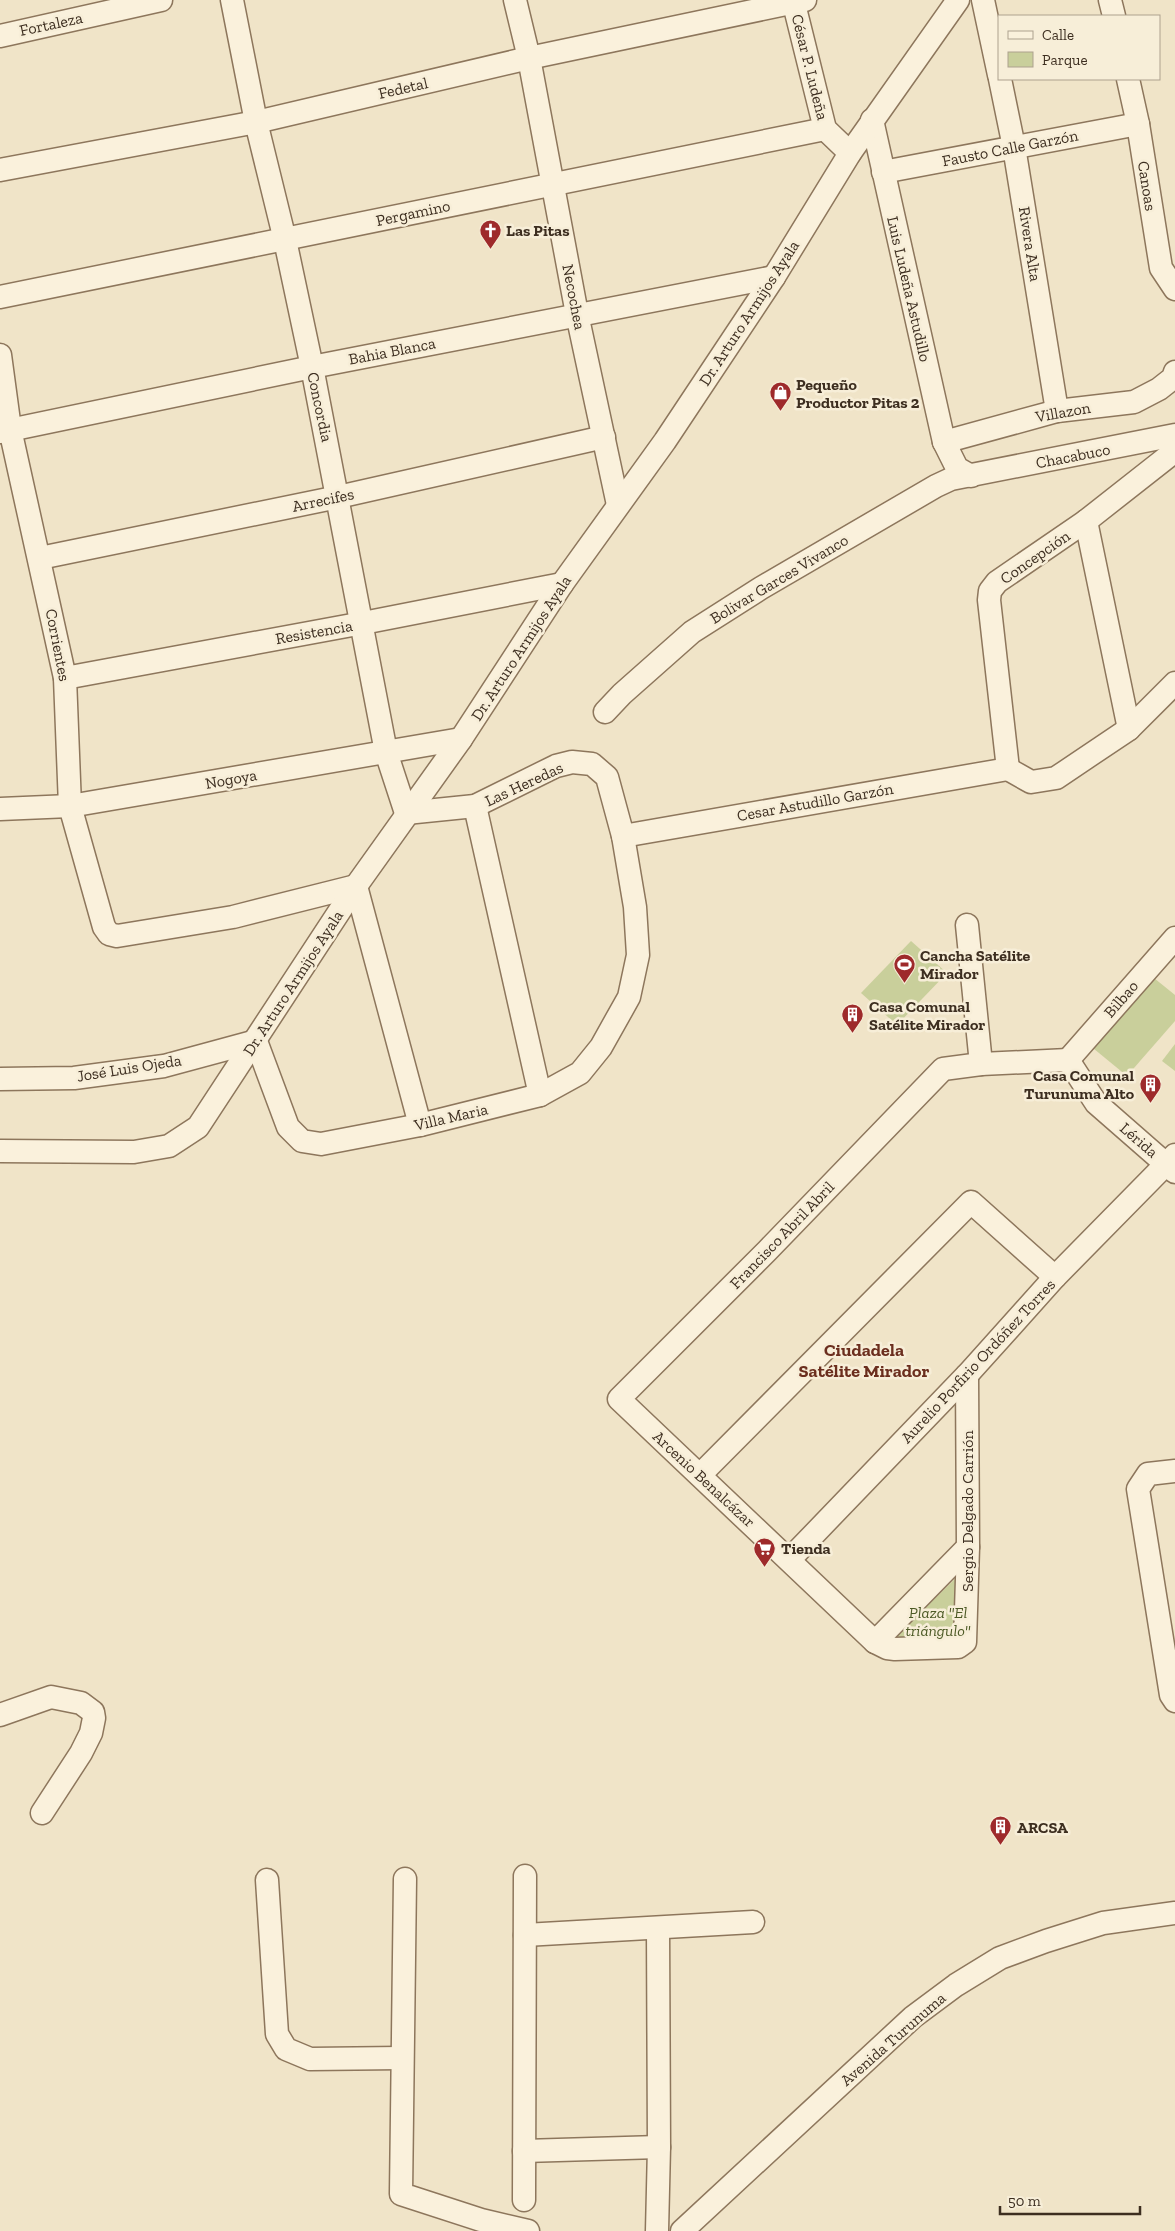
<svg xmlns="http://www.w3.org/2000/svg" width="1175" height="2231" font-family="'Zilla Slab',serif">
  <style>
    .green { fill: #c9cf9b }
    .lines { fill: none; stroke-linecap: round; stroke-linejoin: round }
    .street-casing { stroke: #8d765c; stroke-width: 25 }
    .street { stroke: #faf1dc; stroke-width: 22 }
    .labels { text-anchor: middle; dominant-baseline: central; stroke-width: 5; stroke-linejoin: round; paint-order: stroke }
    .street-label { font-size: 16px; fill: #3d2e20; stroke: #f7eed8 }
    .poi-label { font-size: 16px; font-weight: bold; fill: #3d2e20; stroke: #f7eed8; text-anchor: start }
    .park-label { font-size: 16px; font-style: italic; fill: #4d5a26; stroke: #f7eed8 }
    .neighbourhood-label { font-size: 18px; font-weight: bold; fill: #6b2e1e; stroke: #f7eed8 }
  </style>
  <rect width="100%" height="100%" fill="#f0e4c8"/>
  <g class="green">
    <path d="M 911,941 L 947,973 L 897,1025 L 861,993 Z"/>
    <path d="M 1149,974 L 1175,995 L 1175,1021 L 1127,1076 L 1088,1044 Z"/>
    <path d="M 1175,1044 L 1175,1071 L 1162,1061 Z"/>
    <path d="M 958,1576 L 956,1639 L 895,1637 Z"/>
  </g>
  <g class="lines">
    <defs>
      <g id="street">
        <path d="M 515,0 L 529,58 L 577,314 L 618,505"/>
        <path d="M 793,0 L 825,129 L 850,153"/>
        <path d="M 983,0 L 999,75"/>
        <path d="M 1110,0 L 1114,16"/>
        <path d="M 0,36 L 161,0"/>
        <path d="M 1000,79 L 1014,147 L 1057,411"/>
        <path d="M 1128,79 L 1138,124 L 1161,268 L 1175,289"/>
        <path d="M 872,120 L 944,442 L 957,468 L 971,476"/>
        <path d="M 0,170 L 256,122 L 529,58 L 805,0"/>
        <path d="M 883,172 L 1138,124"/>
        <path d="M 0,297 L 825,129"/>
        <path d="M 0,355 L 10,429 L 65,678 L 70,806 L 104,927 L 109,934 L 117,936 L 233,917 L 356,886 L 420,1125"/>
        <path d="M 0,432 L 312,367 L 774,277"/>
        <path d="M 944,442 L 1057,411 L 1134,402 L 1159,389 L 1173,378 L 1175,372"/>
        <path d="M 1086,521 L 1129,729"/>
        <path d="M 40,558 L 338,497 L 604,437"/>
        <path d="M 65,678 L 363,623 L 562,584"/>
        <path d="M 605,712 L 622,694 L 692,632 L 761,588 L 936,486 L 951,479 L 1175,435"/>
        <path d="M 1008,769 L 989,600 L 990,591 L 997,582 L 1086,521 L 1175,451"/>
        <path d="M 1008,769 L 1031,782 L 1056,778 L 1129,729 L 1175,683"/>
        <path d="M 475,806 L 540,1095"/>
        <path d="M 0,809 L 70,806 L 461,739"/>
        <path d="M 623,836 L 1008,769"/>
        <path d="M 967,925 L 981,1064"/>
        <path d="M 1068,1060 L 1175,938"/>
        <path d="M 1068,1060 L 1096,1103 L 1175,1172"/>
        <path d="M 0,1079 L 74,1078 L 164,1066 L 256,1041 L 288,1127 L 302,1141 L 321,1144 L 420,1125 L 540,1095 L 580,1073 L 601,1047 L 629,997 L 638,955 L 635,907 L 623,836 L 607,777 L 592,764 L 572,762 L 556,766 L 475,806 L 406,813 L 386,752 L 312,367 L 285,240 L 256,122 L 232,0"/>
        <path d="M 0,1151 L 134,1152 L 169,1146 L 198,1127 L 356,886 L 461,739 L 562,584 L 665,441 L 774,277 L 850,153 L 958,0"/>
        <path d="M 967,1375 L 968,1547 L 965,1642 L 958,1647 L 895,1649 L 887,1648 L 875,1642 L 619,1399 L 767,1251 L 943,1069 L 981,1064 L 1068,1060"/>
        <path d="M 1175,1471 L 1148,1474 L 1138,1489 L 1171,1695 L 1175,1701"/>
        <path d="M 700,1475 L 971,1202 L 1055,1277"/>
        <path d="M 790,1559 L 967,1375 L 1055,1277 L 1175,1155"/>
        <path d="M 875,1642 L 968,1547"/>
        <path d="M 0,1715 L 51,1697 L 81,1703 L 93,1712 L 94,1718 L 91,1733 L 81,1753 L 42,1813"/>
        <path d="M 405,1879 L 401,2194 L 481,2220 L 528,2231"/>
        <path d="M 267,1880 L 277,2034 L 286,2049 L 310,2059 L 401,2058"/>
        <path d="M 525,1935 L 753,1922"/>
        <path d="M 524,2151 L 659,2147"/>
        <path d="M 524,2200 L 525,1876"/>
        <path d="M 657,2231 L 659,2147 L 658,1928"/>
        <path d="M 682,2231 L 913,2017 L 956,1985 L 1000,1958 L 1046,1941 L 1103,1923 L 1175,1913"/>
      </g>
    </defs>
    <use href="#street" class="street-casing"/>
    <use href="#street" class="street"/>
  </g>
  <defs>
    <symbol id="church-pin" viewBox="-11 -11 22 30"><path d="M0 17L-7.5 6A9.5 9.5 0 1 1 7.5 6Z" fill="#9e2a2b" stroke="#f7eed8"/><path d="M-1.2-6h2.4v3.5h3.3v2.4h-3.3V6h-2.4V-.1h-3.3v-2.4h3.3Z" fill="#fff"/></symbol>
    <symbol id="shop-pin" viewBox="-11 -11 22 30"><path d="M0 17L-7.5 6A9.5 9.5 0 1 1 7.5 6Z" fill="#9e2a2b" stroke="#f7eed8"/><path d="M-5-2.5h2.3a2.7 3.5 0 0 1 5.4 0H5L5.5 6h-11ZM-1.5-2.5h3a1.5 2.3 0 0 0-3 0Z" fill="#fff"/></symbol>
    <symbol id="stadium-pin" viewBox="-11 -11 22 30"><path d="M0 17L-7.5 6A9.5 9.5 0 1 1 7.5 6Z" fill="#9e2a2b" stroke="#f7eed8"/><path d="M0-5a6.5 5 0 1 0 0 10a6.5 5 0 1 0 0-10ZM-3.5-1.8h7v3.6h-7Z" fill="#fff"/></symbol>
    <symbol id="building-pin" viewBox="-11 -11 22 30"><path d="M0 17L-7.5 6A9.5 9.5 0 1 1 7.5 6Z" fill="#9e2a2b" stroke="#f7eed8"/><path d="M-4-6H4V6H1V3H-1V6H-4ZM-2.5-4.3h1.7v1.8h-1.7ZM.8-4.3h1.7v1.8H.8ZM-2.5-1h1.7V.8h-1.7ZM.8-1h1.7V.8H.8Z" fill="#fff"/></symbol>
    <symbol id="supermarket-pin" viewBox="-11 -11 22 30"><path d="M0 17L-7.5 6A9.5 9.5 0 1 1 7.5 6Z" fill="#9e2a2b" stroke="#f7eed8"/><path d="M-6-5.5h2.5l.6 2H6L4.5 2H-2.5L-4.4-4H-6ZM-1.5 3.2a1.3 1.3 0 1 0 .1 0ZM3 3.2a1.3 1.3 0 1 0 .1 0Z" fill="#fff"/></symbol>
  </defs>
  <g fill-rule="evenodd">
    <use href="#church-pin" x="478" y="218" width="25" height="34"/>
    <use href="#shop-pin" x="768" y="380" width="25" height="34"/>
    <use href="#stadium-pin" x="892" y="952" width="25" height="34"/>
    <use href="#building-pin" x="840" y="1002" width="25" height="34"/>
    <use href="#building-pin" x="1138" y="1072" width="25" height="34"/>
    <use href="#supermarket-pin" x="752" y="1536" width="25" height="34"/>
    <use href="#building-pin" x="988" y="1814" width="25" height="34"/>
  </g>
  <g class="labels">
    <g class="street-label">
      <text transform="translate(51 24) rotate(-12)">Fortaleza</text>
      <text transform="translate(810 67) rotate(76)">César P. Ludeña</text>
      <text transform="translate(403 88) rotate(-13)">Fedetal</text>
      <text transform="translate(1010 148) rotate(-11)">Fausto Calle Garzón</text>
      <text transform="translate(1147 186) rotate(81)">Canoas</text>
      <text transform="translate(413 213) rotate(-12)">Pergamino</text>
      <text transform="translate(1030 244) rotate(81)">Rivera Alta</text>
      <text transform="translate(909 289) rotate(77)">Luis Ludeña Astudillo</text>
      <text transform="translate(574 297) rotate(79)">Necochea</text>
      <text transform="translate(749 313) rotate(-57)">Dr. Arturo Armijos Ayala</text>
      <text transform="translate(392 351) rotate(-11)">Bahia Blanca</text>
      <text transform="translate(320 407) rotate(78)">Concordia</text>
      <text transform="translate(1063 412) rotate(-10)">Villazon</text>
      <text transform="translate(1073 456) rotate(-11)">Chacabuco</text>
      <text transform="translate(323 500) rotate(-12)">Arrecifes</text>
      <text transform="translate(1035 557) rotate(-35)">Concepción</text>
      <text transform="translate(779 579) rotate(-31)">Bolivar Garces Vivanco</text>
      <text transform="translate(314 632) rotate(-10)">Resistencia</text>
      <text transform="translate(58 645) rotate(79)">Corrientes</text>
      <text transform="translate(521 648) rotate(-57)">Dr. Arturo Armijos Ayala</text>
      <text transform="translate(231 779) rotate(-10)">Nogoya</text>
      <text transform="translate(524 784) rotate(-25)">Las Heredas</text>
      <text transform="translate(815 802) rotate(-10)">Cesar Astudillo Garzón</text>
      <text transform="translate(293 983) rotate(-57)">Dr. Arturo Armijos Ayala</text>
      <text transform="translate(1121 999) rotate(-49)">Bilbao</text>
      <text transform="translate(129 1068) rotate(-9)">José Luis Ojeda</text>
      <text transform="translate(451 1117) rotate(-13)">Villa Maria</text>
      <text transform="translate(1139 1140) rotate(41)">Lérida</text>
      <text transform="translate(782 1235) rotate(-46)">Francisco Abril Abril</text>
      <text transform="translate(978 1361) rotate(-47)">Aurelio Porfirio Ordóñez Torres</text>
      <text transform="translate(704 1479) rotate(43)">Arcenio Benalcázar</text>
      <text transform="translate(967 1511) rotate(-90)">Sergio Delgado Carrión</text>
      <text transform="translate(893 2039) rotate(-41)">Avenida Turunuma</text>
    </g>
    <g class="poi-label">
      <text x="506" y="230">Las Pitas</text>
      <text x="796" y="384">Pequeño<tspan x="796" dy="18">Productor Pitas 2</tspan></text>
      <text x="920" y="955">Cancha Satélite<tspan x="920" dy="18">Mirador</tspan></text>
      <text x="869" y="1006">Casa Comunal<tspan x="869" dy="18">Satélite Mirador</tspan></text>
      <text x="1134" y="1075" text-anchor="end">Casa Comunal<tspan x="1134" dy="18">Turunuma Alto</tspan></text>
      <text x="781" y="1548">Tienda</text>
      <text x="1017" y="1827">ARCSA</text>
    </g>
    <g class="park-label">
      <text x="938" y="1612">Plaza "El<tspan x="938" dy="18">triángulo"</tspan></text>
    </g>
    <g class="neighbourhood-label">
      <text x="864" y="1350">Ciudadela<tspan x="864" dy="21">Satélite Mirador</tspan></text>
    </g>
  </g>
  <rect x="998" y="15" width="162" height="65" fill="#f7eed8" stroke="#ada18e"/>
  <rect x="1008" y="31" width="25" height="8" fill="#faf1dc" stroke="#ada18e"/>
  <text x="1042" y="40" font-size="15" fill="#3d2e20">Calle</text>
  <rect x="1008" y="52" width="25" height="15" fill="#c9cf9b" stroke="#ada18e"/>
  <text x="1042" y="65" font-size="15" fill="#3d2e20">Parque</text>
  <path d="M1000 2206v8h140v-8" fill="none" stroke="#3d2e20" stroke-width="2.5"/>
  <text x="1008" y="2206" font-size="15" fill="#3d2e20" stroke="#f7eed8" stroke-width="4" paint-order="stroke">50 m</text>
</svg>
